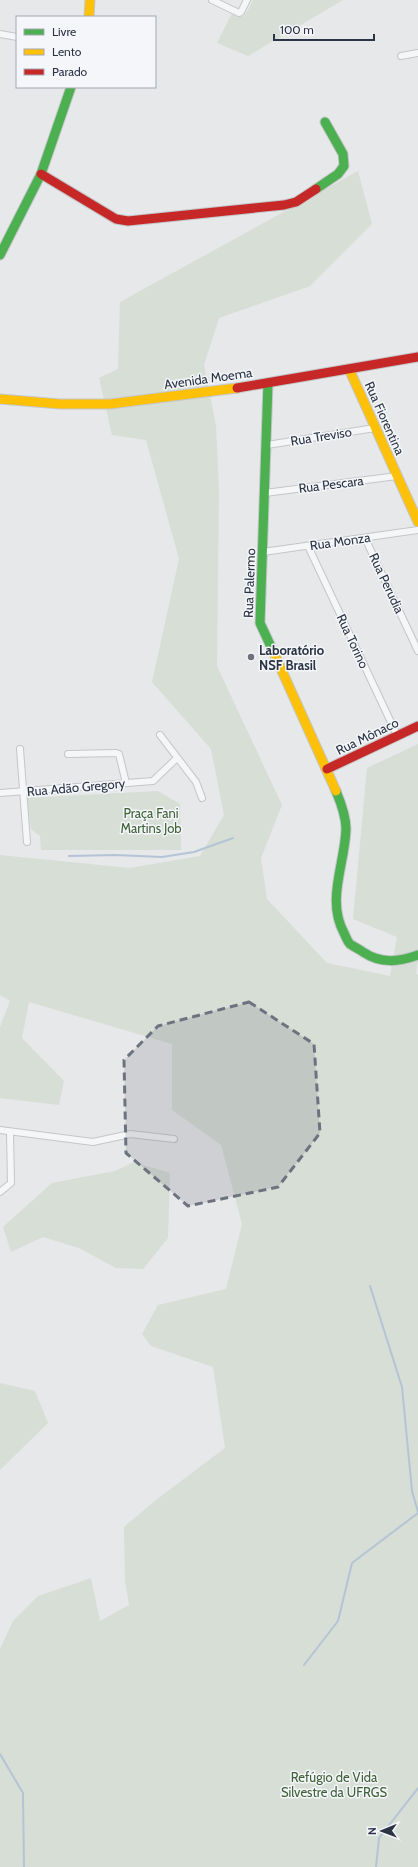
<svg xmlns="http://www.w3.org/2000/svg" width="418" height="1867" font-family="Cabin,sans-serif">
<rect width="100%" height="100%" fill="#e6e8ea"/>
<!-- green -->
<g fill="#d6ded6">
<path d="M253,0H343L248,56L217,43L232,13L243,16L247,12Z"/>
<path d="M358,171L372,224L310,286L219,318L204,365L216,426L219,489L217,666L282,805L261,858L267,899L327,963L390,976L397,937L353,919L367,768L418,744V961L416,973L418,975V1867H0V1649L13,1621L38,1596L91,1578L100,1621L129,1605L125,1581L124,1527L156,1500L225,1448L213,1367L151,1346L142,1334L158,1305L226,1289L242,1224L221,1145L172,1110V1044L29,1002L22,1038L64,1081L59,1105L0,1098V1027L10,1001L0,995V855L130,868L200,856L224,815L211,749L152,682L179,559L146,440L112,435L99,378L118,369L120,302Z"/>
<path d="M158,791L180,804L181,850H41L40,836L31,829L27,798Z"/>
<path d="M134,1162L170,1173L168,1238L143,1269L116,1268L79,1248L43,1237L11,1252L3,1227L52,1183L115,1171Z"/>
<path d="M0,1383L35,1391L48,1423L0,1470Z"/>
</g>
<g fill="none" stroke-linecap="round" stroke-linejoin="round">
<!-- stream -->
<g stroke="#b4c4d5" stroke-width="2">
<path d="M69,856L115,855L162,857L194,852L233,838"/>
<path d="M370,1286L402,1387L412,1491L418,1512"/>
<path d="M304,1665L338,1621L352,1563L418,1513"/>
<path d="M0,1754L23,1793L24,1867"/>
<path d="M376,1867L379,1838L418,1788"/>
</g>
<defs>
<g id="street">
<path d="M212,0L239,13L241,12L247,0"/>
<path d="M0,34L17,37"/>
<path d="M401,56L418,53"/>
<path d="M267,445L375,428"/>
<path d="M265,493L397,476"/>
<path d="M365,538L418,651"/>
<path d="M308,546L397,735"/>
<path d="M263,552L418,530"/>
<path d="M160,735L196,782L202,798"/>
<path d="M20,749L27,842"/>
<path d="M68,754L116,753L119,754L126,783"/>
<path d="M0,793L153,781L177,758"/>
<path d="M0,1130L93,1142L130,1134L174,1139"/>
<path d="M0,1192L11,1183L10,1133"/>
</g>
<g id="fast">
<path d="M316,189L338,174L344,166L343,154L325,122"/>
<path d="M0,255L41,174L71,87"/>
<path d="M268,383L260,623L273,651"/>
<path d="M336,791C341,803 346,816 346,829C345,864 326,900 344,933C346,937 347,941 350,944C354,947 359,949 363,952C381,964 399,962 418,955"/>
</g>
<g id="slow">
<path d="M89,17L90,0"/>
<path d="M349,369L418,522"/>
<path d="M0,399L60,404H110L237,388"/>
<path d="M273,651L336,791"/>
</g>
<g id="jam">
<path d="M41,174L116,219L128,221L284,205L296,202L316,189"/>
<path d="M237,388L418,357"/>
<path d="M327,769L418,726"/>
</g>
</defs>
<!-- street casing -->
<use href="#street" stroke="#c4c6c8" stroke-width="8"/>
<!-- fast casing -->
<use href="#fast" stroke="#c4c6c8" stroke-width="11"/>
<!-- slow casing -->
<use href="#slow" stroke="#c4c6c8" stroke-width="11"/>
<!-- jam casing -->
<use href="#jam" stroke="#c4c6c8" stroke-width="11"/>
<!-- street -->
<use href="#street" stroke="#f5f6f7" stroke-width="6"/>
<!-- fast -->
<use href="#fast" stroke="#4caf50" stroke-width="9"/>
<!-- slow -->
<use href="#slow" stroke="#ffc107" stroke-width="9"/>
<!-- jam -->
<use href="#jam" stroke="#c62828" stroke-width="9"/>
</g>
<!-- marked area -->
<path fill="#6c737f" fill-opacity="0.2" stroke="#6c737f" stroke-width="3" stroke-dasharray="8 5" stroke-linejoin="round" d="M249,1002L314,1044L320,1133L278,1187L188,1206L126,1153L124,1060L158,1026Z"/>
<!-- markers -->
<circle fill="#6c737f" stroke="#f4f6f9" stroke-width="1.5" cx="251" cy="657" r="4"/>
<g text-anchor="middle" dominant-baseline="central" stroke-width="3" stroke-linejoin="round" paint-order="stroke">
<!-- street labels -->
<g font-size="13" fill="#2b3445" stroke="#f4f6f9">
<text transform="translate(208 378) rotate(-8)">Avenida Moema</text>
<text transform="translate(385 418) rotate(66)">Rua Fiorentina</text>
<text transform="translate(321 436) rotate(-9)">Rua Treviso</text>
<text transform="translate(331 484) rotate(-7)">Rua Pescara</text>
<text transform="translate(340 541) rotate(-8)">Rua Monza</text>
<text transform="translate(249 583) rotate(-88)">Rua Palermo</text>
<text transform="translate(387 583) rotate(65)">Rua Perudia</text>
<text transform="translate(353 641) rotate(65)">Rua Torino</text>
<text transform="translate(367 736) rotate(-26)">Rua Mônaco</text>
<text transform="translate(76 787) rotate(-5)">Rua Adão Gregory</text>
</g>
<!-- poi labels -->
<g font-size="13" font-weight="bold" fill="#2b3445" stroke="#f4f6f9" text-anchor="start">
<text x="259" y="650">Laboratório<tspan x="259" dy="15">NSF Brasil</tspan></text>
</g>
<!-- park labels -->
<g font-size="13" fill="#3f6138" stroke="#f4f6f9">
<text x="151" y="813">Praça Fani<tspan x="151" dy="15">Martins Job</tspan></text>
<text x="334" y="1777">Refúgio de Vida<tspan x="334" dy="15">Silvestre da UFRGS</tspan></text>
</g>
</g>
<!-- legend -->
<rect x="16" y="16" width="140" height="72" fill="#f4f6f9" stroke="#a4a8b1"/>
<rect x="24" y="29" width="20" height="6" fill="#4caf50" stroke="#a4a8b1"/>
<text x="52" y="36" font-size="12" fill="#2b3445">Livre</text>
<rect x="24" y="49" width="20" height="6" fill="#ffc107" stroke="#a4a8b1"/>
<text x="52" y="56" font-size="12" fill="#2b3445">Lento</text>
<rect x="24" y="69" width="20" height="6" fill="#c62828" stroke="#a4a8b1"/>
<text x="52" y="76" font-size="12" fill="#2b3445">Parado</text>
<!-- north arrow -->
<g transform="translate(382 1831) rotate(269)" stroke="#f4f6f9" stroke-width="3" paint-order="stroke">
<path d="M0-3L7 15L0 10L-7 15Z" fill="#2b3445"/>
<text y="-6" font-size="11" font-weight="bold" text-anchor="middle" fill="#2b3445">N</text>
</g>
<!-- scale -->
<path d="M274 34v6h100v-6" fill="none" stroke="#2b3445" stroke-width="2"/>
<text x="280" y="34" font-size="12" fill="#2b3445" stroke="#f4f6f9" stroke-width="3" paint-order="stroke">100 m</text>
</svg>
